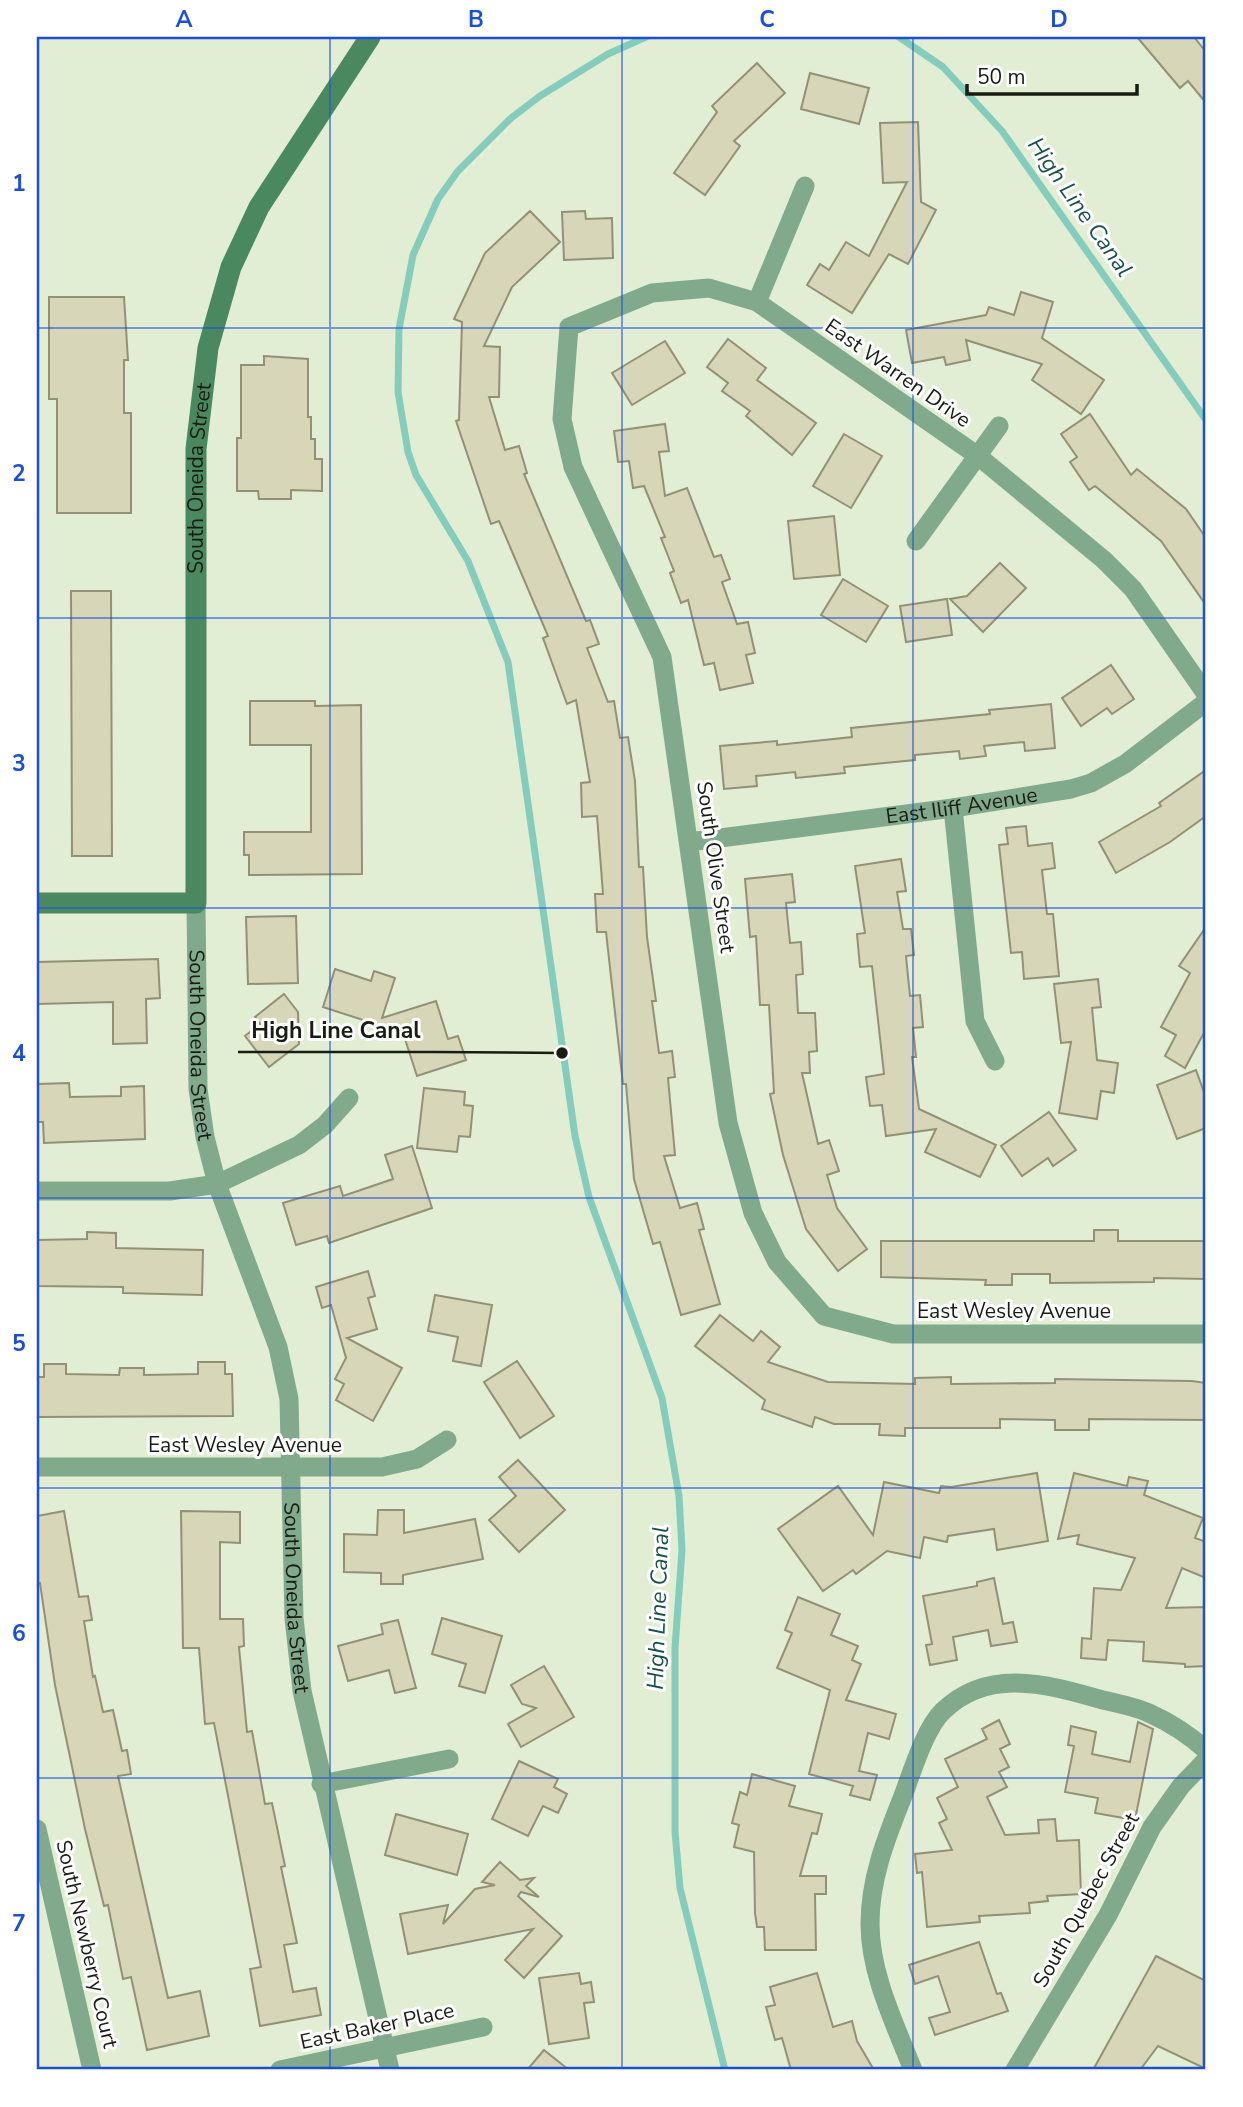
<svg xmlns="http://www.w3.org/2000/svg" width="1243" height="2107" font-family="'Nunito Sans',sans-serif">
<rect width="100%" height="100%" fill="#e1eed3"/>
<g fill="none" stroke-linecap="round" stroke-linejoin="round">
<!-- stream -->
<g stroke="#85ccbc" stroke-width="7">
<path d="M646,37L608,54L540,96L510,119L458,171L438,199L413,255L399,329L398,392L408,452L416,475L468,561L508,662L575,1136L589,1197L662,1398L679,1496L682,1550L675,1648V1832L680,1888L725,2070"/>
<path d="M899,37L943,67L1002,131L1206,420"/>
</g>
</g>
<!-- building -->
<g fill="#d8d6b9" stroke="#939175" stroke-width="2">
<path d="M1137,37H1194L1206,52V103L1188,81L1180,88Z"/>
<path d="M757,63L785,93L734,141L740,146L705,195L674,173L717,112L712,106Z"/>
<path d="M810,73L869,88L859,124L801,109Z"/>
<path d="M918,122L921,202L936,210L908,264L889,254L852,313L807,285L820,264L829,270L846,242L869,256L907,182L883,183L880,123Z"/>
<path d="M530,211L560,242L512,287L484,346L500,347L499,397H489L505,450L519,446L527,473L524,474L586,621L590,620L599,644L587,648L608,702L614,701L620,738L628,737L635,781L639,867H643L647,937L656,1001H652L659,1053L672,1051L675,1077L668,1078L675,1155L664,1156L680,1208L697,1203L704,1229L699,1230L720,1304L681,1315L660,1242L653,1244L634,1179L626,1084H623L606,932H597L595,894H603L597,816L582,817L581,783L590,782L576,700L567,704L543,638L548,636L499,521L491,524L456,421L459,420L462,322L454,319L485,253Z"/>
<path d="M585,211L586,219L612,218L613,258L564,260L562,212Z"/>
<path d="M1021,292L1053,302L1042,338L1104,380L1081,414L1032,380L1042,364L966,340L970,360L946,365L944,357L912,363L906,330L986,315L989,307L1014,315Z"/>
<path d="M49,297H124L128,360H124V413H131V513H57V399H49Z"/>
<path d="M728,339L766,368L757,380L816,423L792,455L746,416L750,411L722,391L728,383L707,367Z"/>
<path d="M665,341L685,373L632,405L612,373Z"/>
<path d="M264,356L308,359V417H311V439H315V459H322V491L291,490V499H259L258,491H237V438H241V365H264Z"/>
<path d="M1090,414L1131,475L1137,469L1186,509L1206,538V605L1161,541L1095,486L1089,490L1070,462L1077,457L1061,434Z"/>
<path d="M665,424L669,451L659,452L665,496L687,488L714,557L721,555L730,579L722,582L737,624L748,622L755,653L746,655L753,683L720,690L714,663L704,665L688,600L681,603L670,573L674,571L661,538L665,537L644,486L633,488L629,461L618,462L614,431Z"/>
<path d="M844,434L882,456L851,508L813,486Z"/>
<path d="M834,516L840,575L794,579L788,521Z"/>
<path d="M1000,563L1026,588L983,632L950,599L967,596Z"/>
<path d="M843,579L888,606L866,642L821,615Z"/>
<path d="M71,591H111L112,856H72Z"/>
<path d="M947,599L952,635L906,642L900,606Z"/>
<path d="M1111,665L1134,699L1112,714L1107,708L1081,726L1062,698Z"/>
<path d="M250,701H315V706L361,705L362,874L249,875V855H244V832H311V745H250Z"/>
<path d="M1051,704L1055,748L1025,751L1024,742L984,746L986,756L960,759L959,751L915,755V760L844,767L845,773L796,778L795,772L756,776L757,786L724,789L720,746L777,741V745L852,737L851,728L990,714L989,710Z"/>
<path d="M1206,770V816L1170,842L1116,873L1099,842L1161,806L1159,803Z"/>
<path d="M1026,826L1028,846L1052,843L1055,868L1042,870L1047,914H1053L1059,976L1024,979L1022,952L1011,953L999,845L1008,844L1006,828Z"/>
<path d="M901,859L906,891L897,892L903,929H911L914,955L906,956L910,996L920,995L923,1027L913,1028L916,1057H912L919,1109L996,1145L980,1177L925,1152L936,1129L886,1136L882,1105L870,1106L866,1077L884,1074L872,966L860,967L857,934L865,933L855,866Z"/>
<path d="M792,874L795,902L786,903L790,943L801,942L803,974L796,975L798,1013H815L817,1051L809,1052L810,1073H802L818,1144L829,1140L839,1171L827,1175L837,1208L867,1249L838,1271L806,1229L783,1155L770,1094L774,1093L769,1005H760L756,936L750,937L745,879Z"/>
<path d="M296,916L298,983L248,984L246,917Z"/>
<path d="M1206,927V1029L1185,1068L1165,1056L1176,1035L1161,1027L1190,973L1179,966Z"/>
<path d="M158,959L160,998L146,999L147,1043L113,1044V1002L37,1004V962Z"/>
<path d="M335,969L371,981L374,971L395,978L382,1018L436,1001L448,1039L458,1036L466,1060L417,1076L403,1033L323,1007Z"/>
<path d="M1098,979L1101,1007L1092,1008L1097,1060L1118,1063L1114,1093L1101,1091L1097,1119L1059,1113L1071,1042L1061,1043L1054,984Z"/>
<path d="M284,994L298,1012L299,1044L269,1067L245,1036L260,1024L255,1017Z"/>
<path d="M1196,1070L1206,1098V1128L1177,1139L1157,1085Z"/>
<path d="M69,1083L70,1097L121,1096V1087L144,1086L145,1139L44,1143L43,1122H37V1084Z"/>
<path d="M424,1088L465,1092L464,1105L473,1106L470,1137L459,1136L457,1152L417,1148Z"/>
<path d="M1049,1112L1076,1150L1053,1166L1048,1158L1022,1176L1001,1146Z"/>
<path d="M412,1146L432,1208L329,1243L327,1236L296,1245L283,1203L340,1186L343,1196L393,1179L385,1155Z"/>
<path d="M1094,1230H1118V1241H1206V1279L1154,1278V1282L1050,1283V1274H1012V1285H985L986,1280L881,1277V1241H1094Z"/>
<path d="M87,1232L116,1233V1248L203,1250L202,1295L123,1293V1287L37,1286V1240L87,1239Z"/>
<path d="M368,1271L375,1296L368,1298L377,1329L347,1338L402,1368L373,1421L336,1400L344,1384L335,1379L346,1358L331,1305L322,1308L316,1287Z"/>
<path d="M435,1295L492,1305L481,1366L453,1361L458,1337L428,1331Z"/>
<path d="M720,1315L753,1341L761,1331L780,1347L768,1362L828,1382L915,1384V1378L951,1377V1384L1055,1383V1379L1192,1381L1206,1383V1420L1089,1419V1430H1055V1420L1000,1419V1428H905V1436L879,1435L880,1424H834L815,1417L812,1427L762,1409L765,1400L695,1346Z"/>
<path d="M517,1361L554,1416L520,1438L484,1382Z"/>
<path d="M198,1362H225V1374H232L233,1416L37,1417V1377H44V1364H66V1374L119,1375L120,1368H144V1375L198,1374Z"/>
<path d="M518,1460L565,1510L519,1552L489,1520L516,1496L499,1477Z"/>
<path d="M1037,1473L1048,1541L997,1550L994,1529L948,1536L947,1542L924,1537L920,1558L887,1551L856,1574L853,1570L823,1591L778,1529L838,1486L873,1535L884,1482L939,1493L941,1486L951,1487Z"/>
<path d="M1074,1473L1127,1486L1129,1477L1148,1481L1144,1495L1203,1518L1195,1538L1206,1542V1578L1182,1568L1166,1608L1206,1607V1666L1185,1667V1664L1143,1661L1144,1642L1108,1640L1106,1660L1081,1658L1082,1638L1091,1639L1094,1588L1121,1590L1135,1558L1077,1544L1079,1535L1058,1539Z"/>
<path d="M378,1510H404V1533L475,1519L483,1559L403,1575V1584H381V1573L344,1572V1534L377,1535Z"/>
<path d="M64,1511L79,1597L88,1596L92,1620L84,1621L93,1677L95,1676L103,1712L113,1710L122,1751L127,1750L131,1774L118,1776L168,1998L200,1991L209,2036L147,2050L131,1977L123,1979L108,1905L104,1906L85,1829L55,1685L40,1583L37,1584V1516Z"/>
<path d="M181,1511L240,1512V1543L220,1542V1619H243L244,1646L239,1647L247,1732L252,1731L265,1804L272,1803L285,1866L281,1867L297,1943L284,1945L293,1992L316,1988L321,2015L260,2026L250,1969L261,1967L214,1723L205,1724L199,1648H183Z"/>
<path d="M994,1578L1003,1624L1013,1622L1017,1642L991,1646L988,1630L953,1637L957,1660L930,1665L926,1645L932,1644L923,1596L977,1586V1582Z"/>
<path d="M798,1597L840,1614L831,1635L858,1646L852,1660L861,1664L846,1700L896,1714L889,1739L868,1733L859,1771L877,1775L870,1800L850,1795L853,1786L809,1774L830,1690L777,1668L792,1633L785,1630Z"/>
<path d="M442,1618L502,1636L485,1693L459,1686L466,1664L432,1654Z"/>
<path d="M398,1620L416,1688L395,1693L389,1670L348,1681L338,1646L383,1634L381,1624Z"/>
<path d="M544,1666L574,1717L521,1747L508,1724L536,1708L522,1704L511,1685Z"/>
<path d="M999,1720L1010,1744L1000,1749L1009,1767L999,1772L1007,1787L987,1797L1005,1835L1039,1833L1038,1820L1055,1819L1057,1841L1079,1840L1081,1894L1047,1896L1048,1901L1029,1903L1030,1913L979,1916L980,1922L927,1927L922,1872L917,1873L915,1854L952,1850L939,1823L947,1819L937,1798L958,1787L945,1759L987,1739L982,1729Z"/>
<path d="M1138,1722L1153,1729L1135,1820L1095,1813L1098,1798L1065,1792L1074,1746L1068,1745L1071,1726L1096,1732L1092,1754L1130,1762Z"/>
<path d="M519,1761L558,1779L554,1787L567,1794L558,1813L543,1806L528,1836L492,1819Z"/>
<path d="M752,1774L795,1786L789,1806L822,1814L817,1834L812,1833L800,1876H826V1894H815L816,1950H765L764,1927H757L755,1913L754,1852L734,1847L739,1825L732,1823L740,1792L747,1795Z"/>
<path d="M396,1814L468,1834L457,1875L385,1855Z"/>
<path d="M500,1862L520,1880L534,1878L526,1886L539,1897L521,1892L518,1896L562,1936L524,1978L505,1960L533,1929L408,1954L400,1914L448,1905L443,1924L475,1889L495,1885L482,1882Z"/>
<path d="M979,1942L997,1994L1001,1993L1008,2011L935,2035L929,2018L950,2012L938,1976L915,1984L909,1965Z"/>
<path d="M1156,1956L1206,1981V2069L1158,2046L1140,2070H1093Z"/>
<path d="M579,1973L581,1984L591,1982L594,2002L584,2003L589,2038L549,2044L539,1978Z"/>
<path d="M817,1973L833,2027L852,2021L857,2041L874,2070H791L782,2038L775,2040L766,2007L775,2005L770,1987Z"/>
<path d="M544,2050L569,2070H527Z"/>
</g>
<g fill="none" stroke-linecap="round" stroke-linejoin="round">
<!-- street -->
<g stroke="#81a98c" stroke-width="19">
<path d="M757,302L805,186"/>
<path d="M916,541L999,426"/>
<path d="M1206,694L1133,589L1104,560L978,456L757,302L709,288L652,293L569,327L562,419L573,467L662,657L728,1123L753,1213L777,1262L824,1316L893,1334H1206"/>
<path d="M953,808L975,1021L995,1061"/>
<path id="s1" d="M689,842L953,808L1071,789L1091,783L1125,764L1206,702"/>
<path id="s2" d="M196,903L198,1089L205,1137L217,1184L278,1347L289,1399L294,1618L302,1691L390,2070"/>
<path d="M37,1191H170L217,1184L299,1145L325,1125L349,1098"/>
<path d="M37,1467H382L417,1459L447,1440"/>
<path d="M321,1784L449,1759"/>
<path d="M37,1829L92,2070"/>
<path d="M280,2070L483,2027"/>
<path d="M913,2070C895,2024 870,1974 870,1924C870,1880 885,1841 901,1801C911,1776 924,1729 943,1711C989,1666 1049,1685 1103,1700C1119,1704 1138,1707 1153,1715C1173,1724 1190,1736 1206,1750"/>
<path d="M1015,2070L1108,1915L1152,1827L1181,1786L1206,1760"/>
</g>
<!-- secondary -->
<path stroke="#4a895f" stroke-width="21" id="s3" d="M37,903H196V449L208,348L231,267L259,207L370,37"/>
</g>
<!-- grid -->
<path fill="none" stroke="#1d4ed8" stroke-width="2" stroke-opacity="0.55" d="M330,37V2070M622,37V2070M913,37V2070M37,328H1206M37,618H1206M37,908H1206M37,1198H1206M37,1488H1206M37,1778H1206"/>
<g text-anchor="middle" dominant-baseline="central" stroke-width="6" stroke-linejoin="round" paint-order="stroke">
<!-- street labels -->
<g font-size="21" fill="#181d13" stroke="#fff">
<text transform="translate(898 373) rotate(35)">East Warren Drive</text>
<text stroke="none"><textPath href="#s3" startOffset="584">South Oneida Street</textPath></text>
<text stroke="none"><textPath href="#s1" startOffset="275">East Iliff Avenue</textPath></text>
<text transform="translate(716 867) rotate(82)">South Olive Street</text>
<text stroke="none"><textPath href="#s2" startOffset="142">South Oneida Street</textPath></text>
<text x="1014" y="1311">East Wesley Avenue</text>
<text x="245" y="1445">East Wesley Avenue</text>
<text stroke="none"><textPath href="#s2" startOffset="709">South Oneida Street</textPath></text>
<text transform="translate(1086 1900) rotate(-61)">South Quebec Street</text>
<text transform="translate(87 1944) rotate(77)">South Newberry Court</text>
<text transform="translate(377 2026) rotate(-12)">East Baker Place</text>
</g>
<!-- water labels -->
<g font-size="23" font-style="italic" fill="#175348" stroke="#fff">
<text transform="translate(1080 207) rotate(55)">High Line Canal</text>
<text transform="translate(658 1608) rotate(-88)">High Line Canal</text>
</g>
</g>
<!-- callouts -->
<path fill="none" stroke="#181d13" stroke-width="2.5" d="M562 1053L435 1052H238"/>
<circle fill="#181d13" stroke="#fff" stroke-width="2.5" cx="562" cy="1053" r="7"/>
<g font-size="23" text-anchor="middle" font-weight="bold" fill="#181d13" stroke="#fff" stroke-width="6" stroke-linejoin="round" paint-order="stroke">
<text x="336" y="1038">High Line Canal</text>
</g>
<!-- border -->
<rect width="1243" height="2107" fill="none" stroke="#ffffff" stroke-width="77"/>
<!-- scale -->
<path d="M967 84v10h170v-10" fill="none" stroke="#181d13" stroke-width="3.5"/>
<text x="977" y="84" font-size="21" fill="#181d13" stroke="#ffffff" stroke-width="5" paint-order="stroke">50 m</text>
<rect x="38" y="38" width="1166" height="2030" fill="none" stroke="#1d4ed8" stroke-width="2.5"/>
<g font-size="23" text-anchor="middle" font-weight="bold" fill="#1d4ed8">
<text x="184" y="27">A</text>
<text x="476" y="27">B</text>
<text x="767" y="27">C</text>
<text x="1059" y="27">D</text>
<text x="19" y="191">1</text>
<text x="19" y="481">2</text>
<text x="19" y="771">3</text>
<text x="19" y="1061">4</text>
<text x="19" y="1351">5</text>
<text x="19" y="1641">6</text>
<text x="19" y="1931">7</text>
</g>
</svg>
